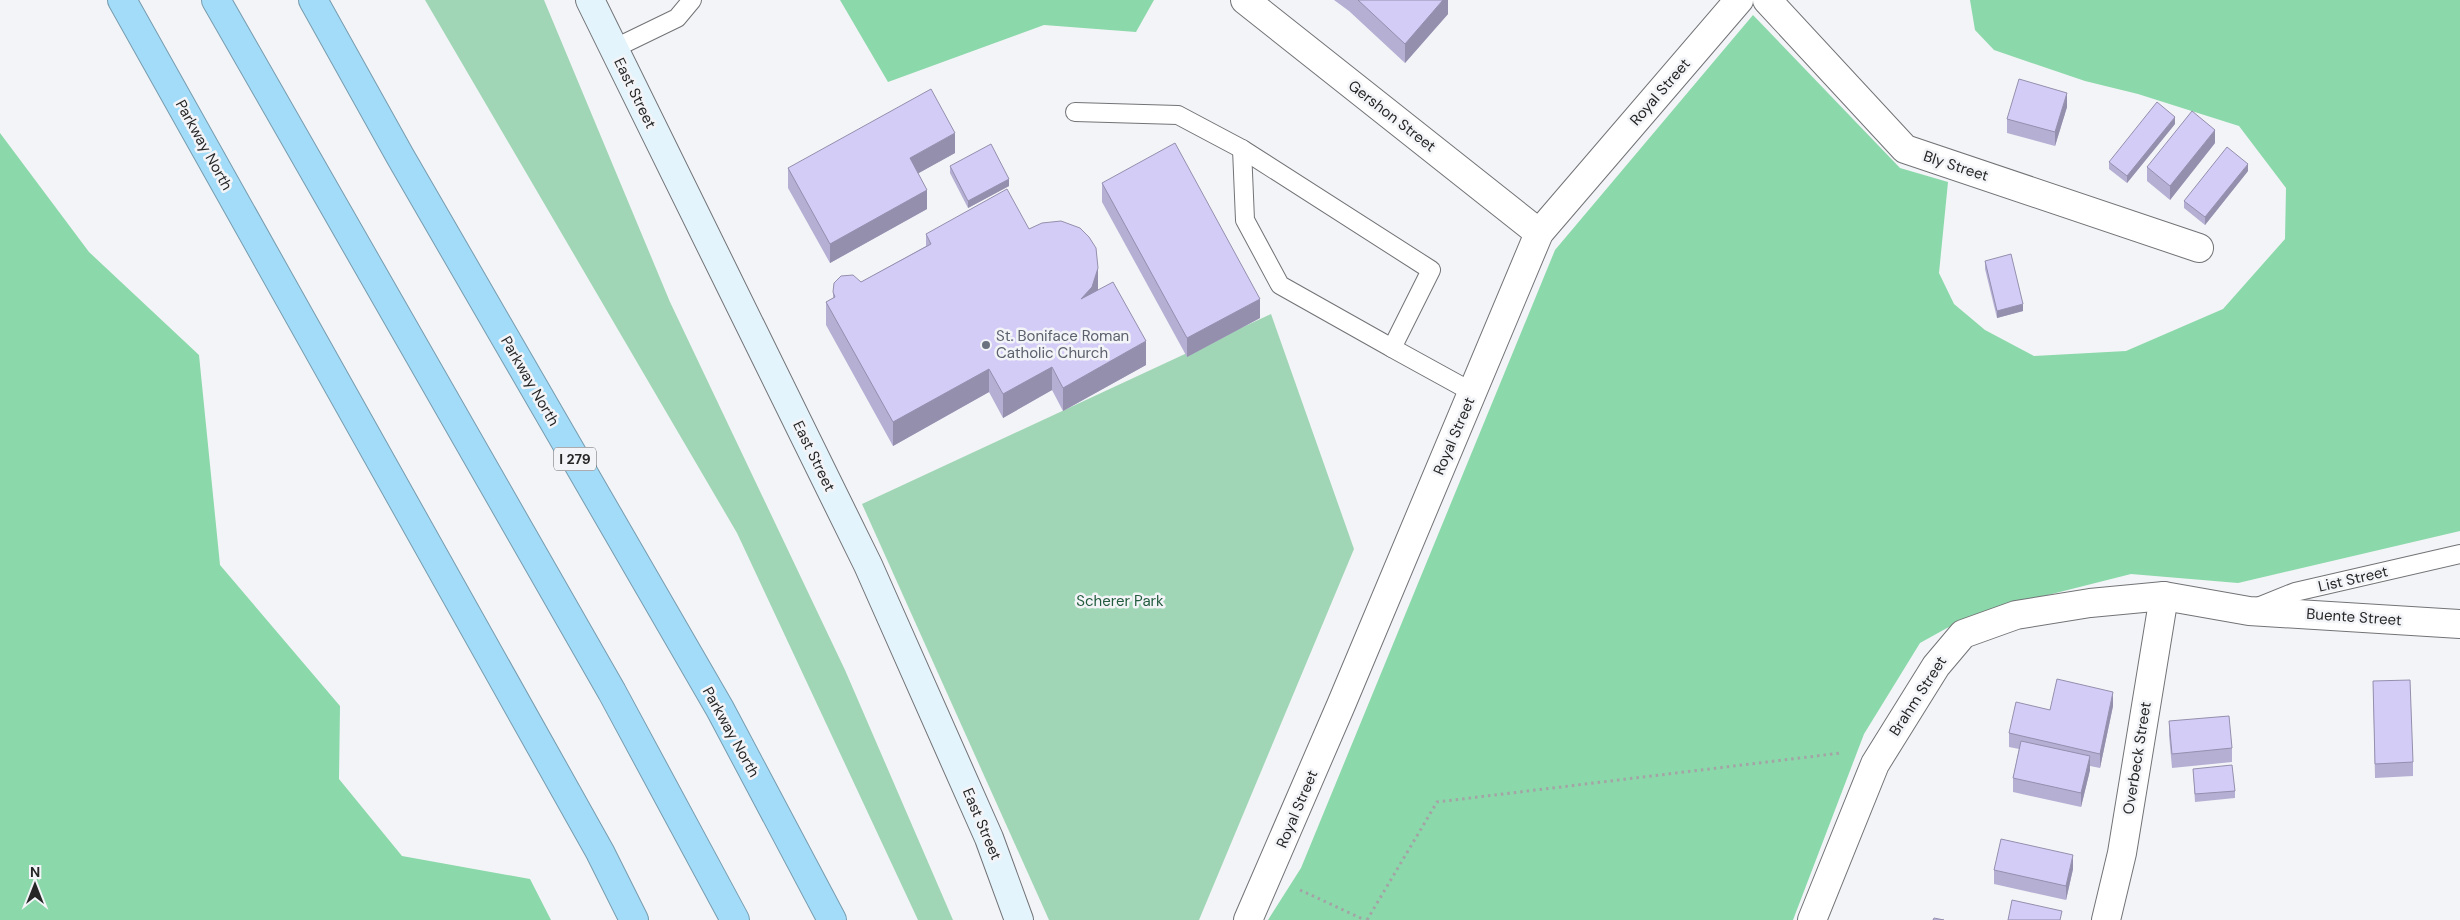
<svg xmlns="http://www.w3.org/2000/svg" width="2460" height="920" font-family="'DM Sans',sans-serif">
<rect width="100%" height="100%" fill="#f3f4f7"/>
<!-- green -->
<g fill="#a0d6b5">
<path d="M425,0H544L670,302L845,670L953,920H918L737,533Z"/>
<path d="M1271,314L1354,549L1199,920H1049L862,504Z"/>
</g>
<!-- forest -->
<g fill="#8bd8aa">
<path d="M840,0H1154L1136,32L1044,25L888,82Z"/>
<path d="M1970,0H2460V531L2238,583L2131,574L1985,611L1947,628L1920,643L1864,734L1793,920H1268L1301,868L1555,250L1753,15L1900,168L1948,182L1939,273L1954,304L1985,330L2034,356L2126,351L2223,309L2285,239L2286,188L2239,126L2138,94L2085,81L1994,50L1975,30Z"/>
<path d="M0,133L89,252L199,355L220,565L340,706L339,779L402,856L530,879L551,920H0Z"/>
</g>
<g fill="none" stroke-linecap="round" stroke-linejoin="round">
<defs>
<g id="lane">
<path d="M613,49L677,18L692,0"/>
<path d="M1075,112L1178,115L1242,149L1431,270L1392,348L1472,392"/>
<path d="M1242,149L1245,220L1280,285L1392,348"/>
<path d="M2255,608L2295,592L2460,554"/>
</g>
<g id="street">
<path d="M1245,0L1539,233"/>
<path d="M1767,0L1905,149L2199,248"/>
<path d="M1248,920L1341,705L1539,233L1739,0"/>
<path d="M1812,920L1875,764L1936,666L1963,634L2016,615L2090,603L2164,596L2249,611L2460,624"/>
<path d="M2106,920L2122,853L2164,596"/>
</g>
<path id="secondary" d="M590,0L868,565L989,838L1019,920"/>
<g id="highway">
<path d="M122,0L600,852L634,920"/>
<path d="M216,0L612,692L735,920"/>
<path d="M313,0L400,156L720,709L832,920"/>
</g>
</defs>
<!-- lane casing -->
<use href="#lane" stroke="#727376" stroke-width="20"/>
<!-- street casing -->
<use href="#street" stroke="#727376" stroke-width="30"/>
<!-- secondary casing -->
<use href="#secondary" stroke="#727376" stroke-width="30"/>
<!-- highway casing -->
<use href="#highway" stroke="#779caf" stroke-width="30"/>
<!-- path -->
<g stroke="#a4a4a6" stroke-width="3" stroke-dasharray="2.5 4" stroke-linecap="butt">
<path d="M1300,890L1365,920"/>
<path d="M1367,920L1437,802L1841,753"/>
</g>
<!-- lane -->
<use href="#lane" stroke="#fff" stroke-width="18"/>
<!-- street -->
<use href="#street" stroke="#fff" stroke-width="28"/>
<!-- secondary -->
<use href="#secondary" stroke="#e3f4fd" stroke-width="28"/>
<!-- highway -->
<use href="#highway" stroke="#a2dcf8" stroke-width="28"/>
</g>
<!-- wall -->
<g fill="#b5afd4">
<path d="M1334,0H1448V14L1405,63L1349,11Z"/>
<path d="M2067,107L2055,146L2007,133V119Z"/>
<path d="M2175,124L2127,183L2109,169V162Z"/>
<path d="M2215,143L2170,200L2147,181V167Z"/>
<path d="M955,153L918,173L927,209L830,263L788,188V168Z"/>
<path d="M950,166L1009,186L968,208L950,173Z"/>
<path d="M2248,171L2205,225L2184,208V201Z"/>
<path d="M1102,183L1260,318L1187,357L1102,202Z"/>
<path d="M1029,229L1098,290L1146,365L1063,411L1052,390L1003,418L989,392L893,446L826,325V302L833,298V292L861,282L926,246V234Z"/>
<path d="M1985,261L2023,311L1997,318L1985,269Z"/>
<path d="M2373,681L2413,762V776L2375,778Z"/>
<path d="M2113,706L2100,768L2090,766V770L2081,807L2013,792V778L2019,749L2009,747V733L2050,710Z"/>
<path d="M2169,721L2232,748V762L2172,768L2169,735Z"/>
<path d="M2193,769L2235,791V798L2195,802Z"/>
<path d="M2073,869L2066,900L1994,884V870Z"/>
</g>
<!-- shaded-wall -->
<g fill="#948fad">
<path d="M1443,0H1448V14L1405,63V44Z"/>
<path d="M2067,93V107L2055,146V132Z"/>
<path d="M2175,117V124L2127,183V176Z"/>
<path d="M2215,130V143L2170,200V186Z"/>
<path d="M955,133V153L910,178V158Z"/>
<path d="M2248,164V171L2205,225V217Z"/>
<path d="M1009,179V186L968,208V201Z"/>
<path d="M927,190V209L830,263V244Z"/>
<path d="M1098,268V292L1081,299Z"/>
<path d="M1260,299V318L1187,357V338Z"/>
<path d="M2023,304V311L1997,318V311Z"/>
<path d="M1146,341V365L1063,411V388Z"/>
<path d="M1052,367V390L1003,418V394Z"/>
<path d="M989,369V392L893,446V422Z"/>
<path d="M2113,692V706L2100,768V754Z"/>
<path d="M2090,756V770L2081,807V793Z"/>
<path d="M2073,855V869L2066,900V886Z"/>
</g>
<!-- building -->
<g fill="#d3ccf7" stroke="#948fad">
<path d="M1358,0H1443L1405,44Z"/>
<path d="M2019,79L2067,93L2055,132L2007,119Z"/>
<path d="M931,89L955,133L910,158L927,190L830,244L788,168Z"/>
<path d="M2157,102L2175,117L2127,176L2109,162Z"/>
<path d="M2192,111L2215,130L2170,186L2147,167Z"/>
<path d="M1175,143L1260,299L1187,338L1102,183Z"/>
<path d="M991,144L1009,179L968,201L950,166Z"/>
<path d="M2227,147L2248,164L2205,217L2184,201Z"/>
<path d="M1007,189L1029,229L1042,223L1061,221L1080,228L1089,237L1096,248L1098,268L1092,287L1081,299L1113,282L1146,341L1063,388L1052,367L1003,394L989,369L893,422L826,302L835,297L833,292L834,283L841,276L853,275L861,282L931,244L926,234Z"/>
<path d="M2011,254L2023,304L1997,311L1985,261Z"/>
<path d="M2057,679L2113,692L2100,754L2009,733L2016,702L2050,710Z"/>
<path d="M2410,680L2413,762L2375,764L2373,681Z"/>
<path d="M2229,716L2232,748L2172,754L2169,721Z"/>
<path d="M2021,741L2090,756L2081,793L2013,778Z"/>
<path d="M2232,765L2235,791L2195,794L2193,769Z"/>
<path d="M2001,839L2073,855L2066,886L1994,870Z"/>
<path d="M2012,900L2062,911L2060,920H2008Z"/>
<path d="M1934,918L1944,920H1933Z"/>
</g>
<!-- markers -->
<circle fill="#6b7280" stroke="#f3f4f7" stroke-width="2" cx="986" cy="345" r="5"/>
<g text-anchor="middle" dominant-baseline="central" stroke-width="5" stroke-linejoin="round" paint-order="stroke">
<!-- shield labels -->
<rect fill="#f3f4f7" stroke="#646465" stroke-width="1" x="554" y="447.5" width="42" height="23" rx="4"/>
<g font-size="14" font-weight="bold" fill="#262627">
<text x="575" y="459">I 279</text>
</g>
<!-- street labels -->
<g font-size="15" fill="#262627" stroke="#f3f4f7">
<text transform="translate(1660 92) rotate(-49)">Royal Street</text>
<text transform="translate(635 93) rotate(64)">East Street</text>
<text transform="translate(1392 116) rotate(38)">Gershon Street</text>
<text transform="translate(204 145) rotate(61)">Parkway North</text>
<text transform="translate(1956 166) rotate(18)">Bly Street</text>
<text transform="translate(530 381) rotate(60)">Parkway North</text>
<text transform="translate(1454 436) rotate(-67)">Royal Street</text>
<text transform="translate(814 456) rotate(64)">East Street</text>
<text transform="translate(2353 579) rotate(-13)">List Street</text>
<text transform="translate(2354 617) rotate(4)">Buente Street</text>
<text transform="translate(1918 696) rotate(-57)">Brahm Street</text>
<text transform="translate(731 732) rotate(61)">Parkway North</text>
<text transform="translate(2137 758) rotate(-81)">Overbeck Street</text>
<text transform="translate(1297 809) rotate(-67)">Royal Street</text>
<text transform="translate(982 824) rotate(67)">East Street</text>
</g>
<!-- worship labels -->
<g font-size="15" fill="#5b616d" stroke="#f3f4f7" text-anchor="start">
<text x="996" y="336">St. Boniface Roman<tspan x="996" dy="17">Catholic Church</tspan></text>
</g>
<!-- park labels -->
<g font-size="15" fill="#225b3d" stroke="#f3f4f7">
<text x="1120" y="601">Scherer Park</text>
</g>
</g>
<!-- north arrow -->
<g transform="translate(35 885)" stroke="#f3f4f7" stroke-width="4" paint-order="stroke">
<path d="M0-4L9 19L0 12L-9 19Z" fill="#262627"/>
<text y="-8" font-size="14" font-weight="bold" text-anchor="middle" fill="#262627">N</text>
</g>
</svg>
